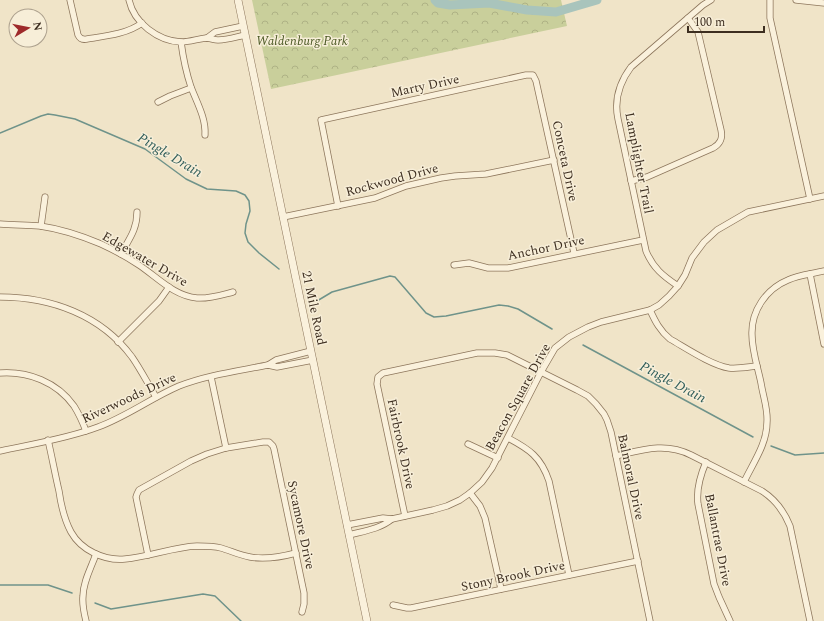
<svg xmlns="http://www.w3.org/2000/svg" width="824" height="621" font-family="Spectral,serif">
<defs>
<pattern id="forest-crowns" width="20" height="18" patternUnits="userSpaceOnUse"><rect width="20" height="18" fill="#c9cf9b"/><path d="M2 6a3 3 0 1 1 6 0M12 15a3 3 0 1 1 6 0" fill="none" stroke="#aeb285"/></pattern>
</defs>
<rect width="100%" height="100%" fill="#f0e4c8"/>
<!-- forest -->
<path fill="url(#forest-crowns)" d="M252,0H561L567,26L271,89Z"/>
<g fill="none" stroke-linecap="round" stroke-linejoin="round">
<!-- stream -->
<g stroke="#6f938a" stroke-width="1.5">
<path d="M0,133L41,116L48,114L55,115L75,119L145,149L186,179L207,189L236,191L245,195L249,201L250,211L246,224L245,233L248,242L259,253L279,269"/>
<path d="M317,301L332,292L390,276L395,277L426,313L434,317L446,316L499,305L508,306L518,309L552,329"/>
<path d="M583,345L753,437"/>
<path d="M771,446L795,455L824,453"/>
<path d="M0,585H48L72,593"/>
<path d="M95,603L111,609L203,594L215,596L241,621"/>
</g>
<!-- river -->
<path stroke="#a9c4bc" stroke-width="9" d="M435,0L438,3L450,5L489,3L527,10L556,12L597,0"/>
<defs>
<g id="minor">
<path d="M70,0L78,35C80,39 83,40 87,39C106,36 127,34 142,23"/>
<path d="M129,0C134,23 158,41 181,42C190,42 197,39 206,38C210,38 214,40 218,40C227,40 236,37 245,35"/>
<path d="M770,0V18L810,199"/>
<path d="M796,0L824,3"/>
<path d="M207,38L215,32L243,26"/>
<path d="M181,42C183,57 186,72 191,87C197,103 206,118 205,135"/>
<path d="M158,102L170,96L191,88"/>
<path d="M631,181L647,177L713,148C720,144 723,139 721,130L698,32L688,18"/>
<path d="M338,206L321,120L526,75H533L536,81L574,253"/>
<path d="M283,217L375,198L406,186L441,178L455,176L486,174L554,160"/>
<path d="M0,224C13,225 27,225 40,226C61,229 82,236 101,244C114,250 127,257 139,265C157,277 174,296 197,298C209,299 221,295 233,292"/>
<path d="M41,226L45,197"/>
<path d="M121,254C129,239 137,230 137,212"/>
<path d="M454,265L469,263L488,268H508L643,240"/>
<path d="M810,274L824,344"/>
<path d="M678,286C663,276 653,268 646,251L618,119C614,100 619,83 631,67L703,5L711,0"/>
<path d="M0,297C51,297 101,315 132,357C141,370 148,384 156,397"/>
<path d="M650,310C655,321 660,331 670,339C686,348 711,365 729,368C738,369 748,367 757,366"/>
<path d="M118,342L159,301L169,287"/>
<path d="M268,365L276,360L311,351"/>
<path d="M0,373C28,371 57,382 74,406C79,414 83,423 86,431"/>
<path d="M211,377L226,448"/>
<path d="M508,438C529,449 541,457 549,481L569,575"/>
<path d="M48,440C52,457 55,474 59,491C61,505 64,519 71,532C81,550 104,561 125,559C149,557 173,547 197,546C205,546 214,546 221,548C231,551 240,555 250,557C266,560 281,557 296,553"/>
<path d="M468,444L498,458"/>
<path d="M0,451C32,444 66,439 98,427C126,417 151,398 179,386C207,375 238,371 268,365L277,367L313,360"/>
<path d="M616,456C642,450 665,442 691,455L762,491C776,500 784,511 790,526L810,621"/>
<path d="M706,462C700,476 696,489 698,504L714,584L719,597L730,621"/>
<path d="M744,482C753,463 767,444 767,422C768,409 763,396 761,383C758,368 752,351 752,335C751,311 766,289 788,280C799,275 812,274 824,271"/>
<path d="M470,493L480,506L485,518L501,589"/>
<path d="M405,516L377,384L378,377L383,373L477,353H495L507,355L577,390L588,396L596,404L604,414L607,420L611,432L650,621"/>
<path d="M347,525L383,518L392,519L433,510L447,506L460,500L470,493L482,482L492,468L541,372L555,348L569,337L588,327L601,322L650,310L659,305L669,296L678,286L685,275L692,258L704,242L717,230L748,212L824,196"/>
<path d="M349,535C364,531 380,529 392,519"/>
<path d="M148,555L136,497L137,494L139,490L191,461L207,454L226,448L263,442H269L273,446L274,449L304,593V604L302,612"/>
<path d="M393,605L407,608H411L638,561"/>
<path d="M86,621C84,613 82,605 83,596C83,582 91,568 96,554"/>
</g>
<path id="tertiary" d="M238,0L367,621"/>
</defs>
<!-- minor casing -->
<use href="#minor" stroke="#8d765c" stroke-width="7"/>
<!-- tertiary casing -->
<use href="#tertiary" stroke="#8d765c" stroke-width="8"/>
<!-- minor -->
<use href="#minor" stroke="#faf1dc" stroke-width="5.5"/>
<!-- tertiary -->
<use href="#tertiary" stroke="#faf1dc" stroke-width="7"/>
</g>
<g text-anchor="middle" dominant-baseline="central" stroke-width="3" stroke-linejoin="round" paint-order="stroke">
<!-- park labels -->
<g font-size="13" font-style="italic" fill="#4d5a26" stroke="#f7eed8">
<text x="302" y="41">Waldenburg Park</text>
</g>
<!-- street labels -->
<g font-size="13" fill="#3d2e20" stroke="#f7eed8">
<text transform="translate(425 86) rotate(-12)">Marty Drive</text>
<text transform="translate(565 161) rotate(78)">Conceta Drive</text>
<text transform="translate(639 163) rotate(79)">Lamplighter Trail</text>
<text transform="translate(392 180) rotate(-15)">Rockwood Drive</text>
<text transform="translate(546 248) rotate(-12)">Anchor Drive</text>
<text transform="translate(145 259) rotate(30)">Edgewater Drive</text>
<text transform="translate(314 308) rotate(78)">21 Mile Road</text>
<text transform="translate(518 397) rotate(-61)">Beacon Square Drive</text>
<text transform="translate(129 398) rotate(-25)">Riverwoods Drive</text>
<text transform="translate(401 444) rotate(78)">Fairbrook Drive</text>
<text transform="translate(631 477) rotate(78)">Balmoral Drive</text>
<text transform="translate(301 525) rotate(78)">Sycamore Drive</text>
<text transform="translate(718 540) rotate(79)">Ballantrae Drive</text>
<text transform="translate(513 576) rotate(-12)">Stony Brook Drive</text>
</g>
<!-- water labels -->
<g font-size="14" font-style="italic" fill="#2f5d5a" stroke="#f7eed8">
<text transform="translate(170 155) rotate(31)">Pingle Drain</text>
<text transform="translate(673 382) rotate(28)">Pingle Drain</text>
</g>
</g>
<!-- north arrow -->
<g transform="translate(28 28) rotate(80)"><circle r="19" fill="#f7eed8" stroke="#ada18e"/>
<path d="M0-3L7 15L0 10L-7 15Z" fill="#9e2a2b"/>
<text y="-6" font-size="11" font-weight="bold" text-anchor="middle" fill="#3d2e20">N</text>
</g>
<!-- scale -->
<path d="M688 26v6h76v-6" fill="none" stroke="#3d2e20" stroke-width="2"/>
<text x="694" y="26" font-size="12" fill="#3d2e20" stroke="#f7eed8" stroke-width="3" paint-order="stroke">100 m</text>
</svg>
